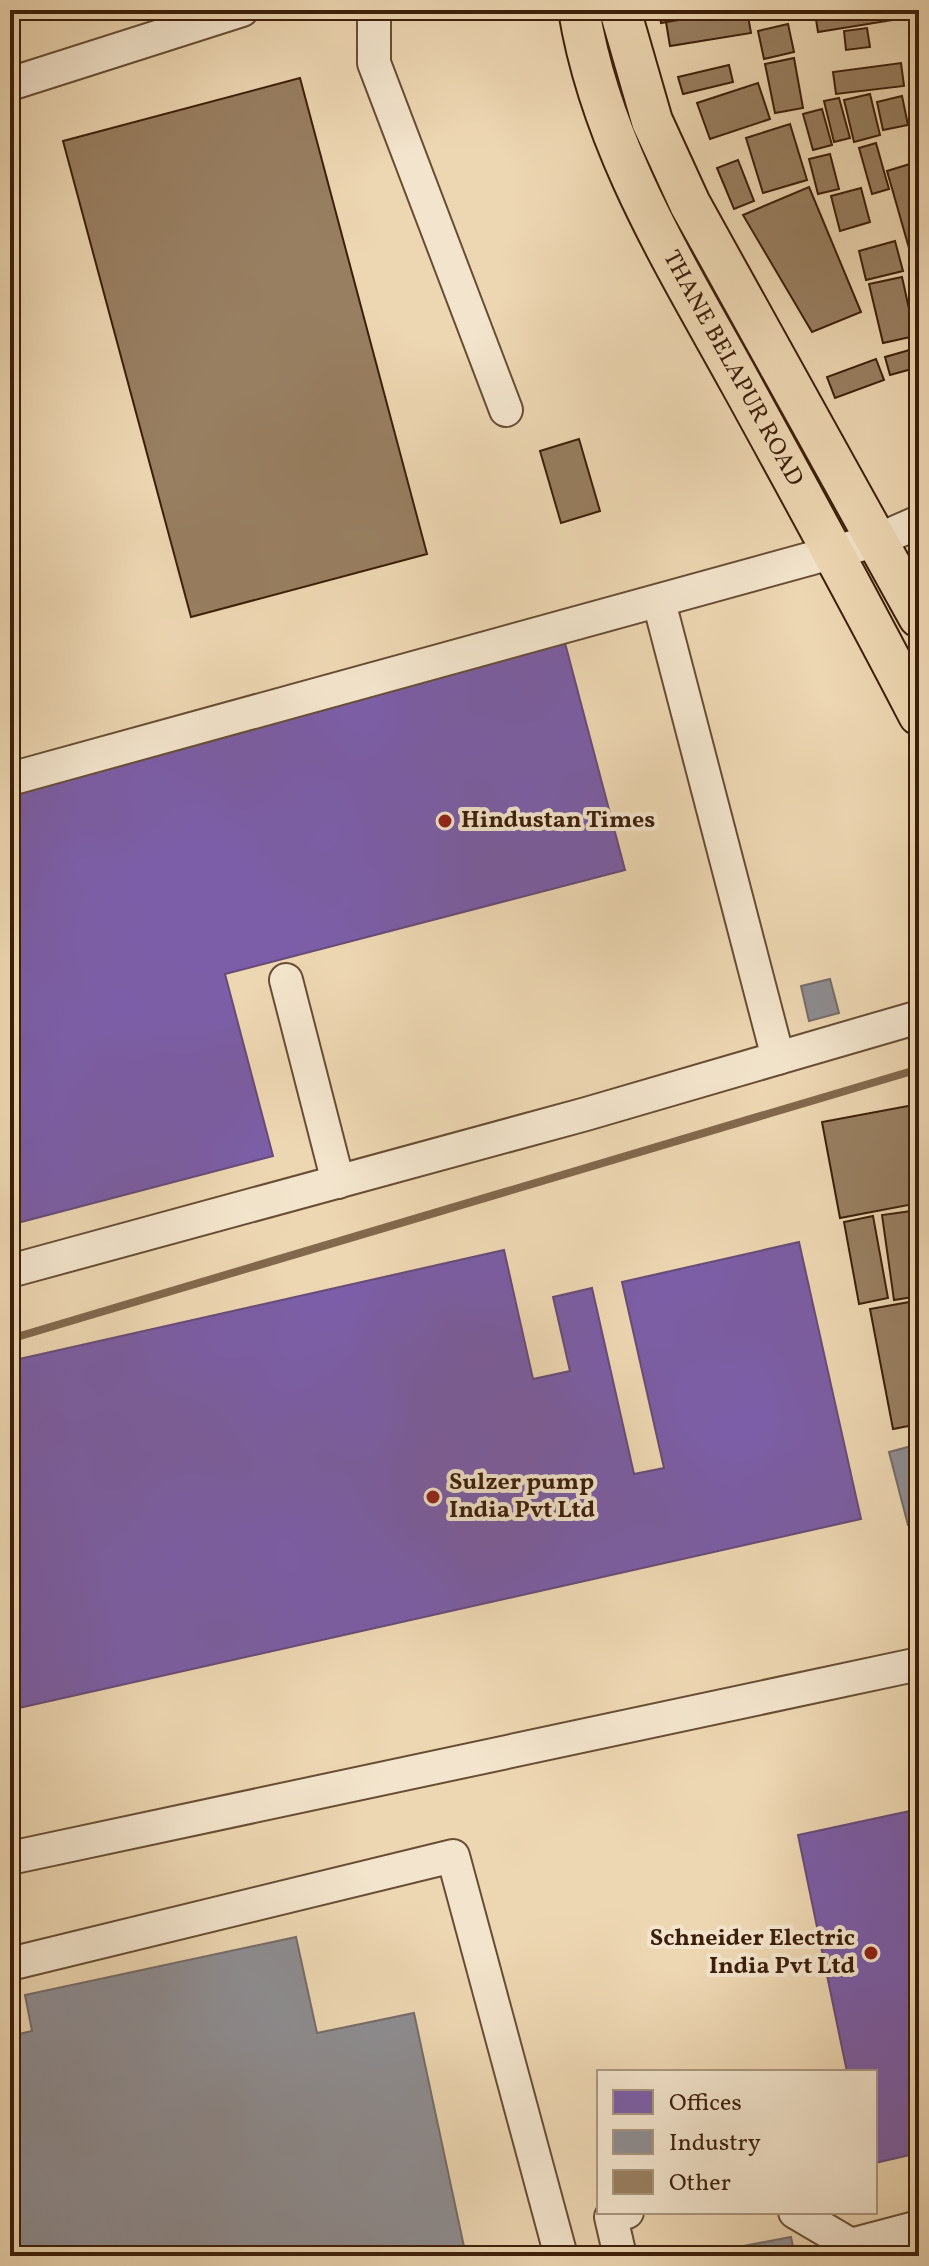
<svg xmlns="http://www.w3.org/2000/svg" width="929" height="2266" font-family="Vollkorn,serif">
<rect width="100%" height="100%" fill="#edd7b2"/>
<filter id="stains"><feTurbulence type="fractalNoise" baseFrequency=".0025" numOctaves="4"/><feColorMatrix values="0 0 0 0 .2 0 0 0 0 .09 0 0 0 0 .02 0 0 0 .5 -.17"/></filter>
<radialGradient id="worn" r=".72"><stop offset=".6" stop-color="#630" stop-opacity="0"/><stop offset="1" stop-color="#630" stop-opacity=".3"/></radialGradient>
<!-- offices -->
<g fill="#7b5ea7" stroke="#684b78" stroke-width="2">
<path d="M565,643L625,870L225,974L273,1156L10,1225V787Z"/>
<path d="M799,1242L861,1519L10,1710V1361L504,1250L533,1379L570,1371L553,1297L592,1288L634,1474L664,1468L622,1282Z"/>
<path d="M919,1809V2153L875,2163V2072H847L798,1835Z"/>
</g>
<!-- industry -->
<g fill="#8d8d92" stroke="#756c69" stroke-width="2">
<path d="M830,979L839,1013L809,1021L801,986Z"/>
<path d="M919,1444V1522L908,1525L889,1452Z"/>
<path d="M296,1937L317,2033L414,2013L466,2256H10V2036L32,2031L25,1995Z"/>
<path d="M791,2237L795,2256H691Z"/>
</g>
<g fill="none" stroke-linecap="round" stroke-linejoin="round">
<!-- stream -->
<path stroke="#82684d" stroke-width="8" d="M10,1339L919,1069"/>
</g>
<!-- building -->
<g fill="#987f61" stroke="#3c1f0a" stroke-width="2">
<path d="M659,10H700L701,16L661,23Z"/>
<path d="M710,10H747L751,33L670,46L666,22L711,15Z"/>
<path d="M831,10H891L893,20L818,32L815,13Z"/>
<path d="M788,24L794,52L764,59L758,31Z"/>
<path d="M867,28L870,47L846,50L844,31Z"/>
<path d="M794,58L803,108L775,113L765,64Z"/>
<path d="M901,63L904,86L836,94L833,72Z"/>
<path d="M729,65L733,82L683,94L678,77Z"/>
<path d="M300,78L427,554L191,617L63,141Z"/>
<path d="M758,83L770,119L710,139L697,103Z"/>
<path d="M870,94L880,135L854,142L844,100Z"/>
<path d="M902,96L908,125L883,130L877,102Z"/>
<path d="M839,98L850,138L834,142L824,101Z"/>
<path d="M822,109L832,145L813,150L803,114Z"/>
<path d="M790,124L807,180L763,193L746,138Z"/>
<path d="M876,143L889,189L872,194L859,148Z"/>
<path d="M830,154L839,189L818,194L809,159Z"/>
<path d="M738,160L754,201L734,209L717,168Z"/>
<path d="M913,163L919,184V253L911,255L887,171Z"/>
<path d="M809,187L861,312L812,332L743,215Z"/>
<path d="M861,188L870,222L840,231L831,196Z"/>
<path d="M895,241L903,271L866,280L859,251Z"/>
<path d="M902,277L915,336L883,343L869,284Z"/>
<path d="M919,290V328L913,291Z"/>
<path d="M913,349L919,367L890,375L885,357Z"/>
<path d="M876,359L884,380L835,398L827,377Z"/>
<path d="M579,439L600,511L561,523L540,451Z"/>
<path d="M919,1104V1203L840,1218L822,1122Z"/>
<path d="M919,1210V1296L894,1300L882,1215Z"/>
<path d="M873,1216L888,1298L859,1304L844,1222Z"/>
<path d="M915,1301L919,1322V1424L893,1429L870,1309Z"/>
</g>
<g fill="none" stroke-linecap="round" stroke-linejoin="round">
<defs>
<g id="minor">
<path d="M374,10V63L506,410"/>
<path d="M10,84L242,10"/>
<path d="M10,779L878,540L919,522"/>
<path d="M286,980L338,1182"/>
<path d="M778,1058L919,1017"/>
<path d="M10,1271L586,1114L778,1058L659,602"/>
<path d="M10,1858L919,1664"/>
<path d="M10,1964L453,1856L561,2256"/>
<path d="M795,2212L851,2245L919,2227"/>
<path d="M620,2256L611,2217L627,2212"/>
</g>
<g id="major">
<path id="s1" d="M579,10C601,146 675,264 740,382C801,493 861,603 919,715"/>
<path d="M620,10L652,121L690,204L919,617"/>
</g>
</defs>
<!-- minor casing -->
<use href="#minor" stroke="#684d34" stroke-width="36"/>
<!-- major casing -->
<use href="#major" stroke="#3c1f0a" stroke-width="44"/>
<!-- minor -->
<use href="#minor" stroke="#f3e5cd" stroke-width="32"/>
<!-- major -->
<use href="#major" stroke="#edd7b2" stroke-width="40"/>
</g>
<!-- markers -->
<g fill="#8f2418" stroke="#f3e5cd" stroke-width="3">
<circle cx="445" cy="821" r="8"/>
<circle cx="433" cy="1497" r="8"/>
<circle cx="871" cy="1953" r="8"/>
</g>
<g text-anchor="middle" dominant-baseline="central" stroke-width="8" stroke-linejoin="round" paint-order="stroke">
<!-- street labels -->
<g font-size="24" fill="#3c1f0a" stroke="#f3e5cd">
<text stroke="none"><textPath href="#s1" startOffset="392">THANE BELAPUR ROAD</textPath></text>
</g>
<!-- poi labels -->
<g font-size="24" font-weight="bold" fill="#3c1f0a" stroke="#f3e5cd" text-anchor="start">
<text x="461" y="821">Hindustan Times</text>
<text x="449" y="1483">Sulzer pump<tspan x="449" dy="28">India Pvt Ltd</tspan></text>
<text x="855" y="1939" text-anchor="end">Schneider Electric<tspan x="855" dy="28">India Pvt Ltd</tspan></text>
</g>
</g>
<!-- margin -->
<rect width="929" height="2266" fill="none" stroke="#edd7b2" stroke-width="40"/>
<rect x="12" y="12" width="905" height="2242" fill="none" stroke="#3c1f0a" stroke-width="4"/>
<rect x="20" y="20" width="889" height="2226" fill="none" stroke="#3c1f0a" stroke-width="2"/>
<!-- legend -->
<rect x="597" y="2070" width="280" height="144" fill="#f3e5cd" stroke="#aa967f" stroke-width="2"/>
<rect x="613" y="2090" width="40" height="24" fill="#7b5ea7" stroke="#aa967f" stroke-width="2"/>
<text x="669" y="2110" font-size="24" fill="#3c1f0a">Offices</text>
<rect x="613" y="2130" width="40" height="24" fill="#8d8d92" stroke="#aa967f" stroke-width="2"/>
<text x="669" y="2150" font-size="24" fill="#3c1f0a">Industry</text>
<rect x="613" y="2170" width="40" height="24" fill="#987f61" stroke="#aa967f" stroke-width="2"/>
<text x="669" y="2190" font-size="24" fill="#3c1f0a">Other</text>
<rect width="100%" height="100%" filter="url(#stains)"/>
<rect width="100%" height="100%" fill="url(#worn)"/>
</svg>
